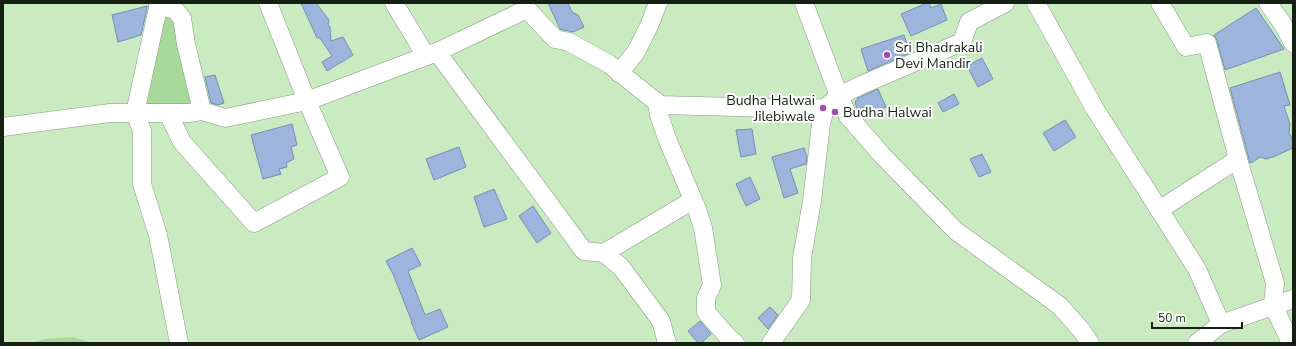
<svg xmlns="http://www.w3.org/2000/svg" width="1296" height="346" font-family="'Nunito Sans',sans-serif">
<rect width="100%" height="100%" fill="#caeac2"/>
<!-- green -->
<g fill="#a7d99b">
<path d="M159,11H172L198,108L139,110Z"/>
<path d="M73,337L92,343H32L45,339Z"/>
</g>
<!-- building -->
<g fill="#9db5dd" stroke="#768eb4">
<path d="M301,3H316L329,20L328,25L330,27L331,41L343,37L353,55L327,71L322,62L332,56L320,38H317Z"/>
<path d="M548,3H568L572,12L578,15L584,27L573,32L560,29Z"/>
<path d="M927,3H929L931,8L941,4L947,20L911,36L901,14Z"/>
<path d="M147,6V8L141,35L118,42L112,15Z"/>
<path d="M1256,8L1284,49L1225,70L1217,40L1214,35Z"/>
<path d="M904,35L910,53L868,71L861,49Z"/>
<path d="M982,58L993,79L978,87L967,66Z"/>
<path d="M1280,72L1290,105L1284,106L1290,124L1289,133L1293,140V148L1273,157L1266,159L1260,157L1253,162L1250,163L1230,88Z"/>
<path d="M215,75L224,103L218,105L211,103L205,77Z"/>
<path d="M878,89L886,107L863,118L857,110L855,102L858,98Z"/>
<path d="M954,94L959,104L943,112L938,103Z"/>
<path d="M1065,120L1076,137L1054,151L1043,133Z"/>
<path d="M292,124L297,145L291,147L294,159L286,163L287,167L279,169L281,174L263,179L251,135Z"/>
<path d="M752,129L756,154L741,157L736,130Z"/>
<path d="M459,147L466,167L434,180L426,159Z"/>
<path d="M804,148L807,157L806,164L790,169L798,193L784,198L772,157Z"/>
<path d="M982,154L991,172L979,177L970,159Z"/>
<path d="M750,177L760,199L746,206L736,184Z"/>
<path d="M494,189L507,219L484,227L474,197Z"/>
<path d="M533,206L551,233L537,243L519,216Z"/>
<path d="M412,248L421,265L408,271L425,315L440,309L448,327L419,340L411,322H412L393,274L386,261Z"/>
<path d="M770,307L778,315L768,329L758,318Z"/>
<path d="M700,321L711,334L701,343H698L688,331Z"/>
</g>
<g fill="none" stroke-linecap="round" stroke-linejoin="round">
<defs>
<g id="minor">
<path d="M159,3L135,113L142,131V184L158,235L179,343"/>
<path d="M394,3L426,56"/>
<path d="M804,3L839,96L848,116L882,155L956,231L1060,306L1082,331L1090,343"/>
<path d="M1036,3L1095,109L1197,269L1221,324"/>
<path d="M1160,3L1186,47L1207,43L1238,159L1275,283L1273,305L1291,343"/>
<path d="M1268,3L1282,23L1293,43"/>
<path d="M158,7L174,9L182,18L186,44L202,111"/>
<path d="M437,52L584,251L604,253L621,267L661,321L667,343"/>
<path d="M619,73L636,52L649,26L658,3"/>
<path d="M657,102L659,115L668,141L697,209L703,228L712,285L706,298V312L729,338L735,343"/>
<path d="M168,113L182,142L254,223L340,177L307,101L268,3"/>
<path d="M3,127L110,113H189L202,111L225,118L307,101L437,52L527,9L555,39L569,42L609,64L660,105L808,109L825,108"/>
<path d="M1159,210L1238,159"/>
<path d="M604,253L693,200"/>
<path d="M771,343L801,300L802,258L812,201L821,124L825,108L839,96L859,86L962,42L969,22L1005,3"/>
<path d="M1197,343L1221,324L1293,299"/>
</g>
</defs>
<!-- minor casing -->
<use href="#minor" stroke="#819f7a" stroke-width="19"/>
<!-- minor -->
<use href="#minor" stroke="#fff" stroke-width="18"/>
</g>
<!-- markers -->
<g fill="#a24ab7" stroke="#fff" stroke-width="1.5">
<circle cx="887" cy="55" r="4"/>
<circle cx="823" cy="108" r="4"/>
<circle cx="835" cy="112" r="4"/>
</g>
<g text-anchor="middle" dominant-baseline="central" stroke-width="4" stroke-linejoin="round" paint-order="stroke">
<!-- poi labels -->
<g font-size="14" fill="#142012" stroke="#fff" text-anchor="start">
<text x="895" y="47">Sri Bhadrakali<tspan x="895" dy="16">Devi Mandir</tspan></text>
<text x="815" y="100" text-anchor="end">Budha Halwai<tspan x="815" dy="16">Jilebiwale</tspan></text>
<text x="843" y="112">Budha Halwai</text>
</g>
</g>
<!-- border -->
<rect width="1296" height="346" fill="none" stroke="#142012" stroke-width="8"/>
<!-- scale -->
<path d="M1152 322v6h90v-6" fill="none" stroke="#142012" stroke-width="2"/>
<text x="1158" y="322" font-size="12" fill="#142012" stroke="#ffffff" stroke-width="3" paint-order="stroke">50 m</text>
</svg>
